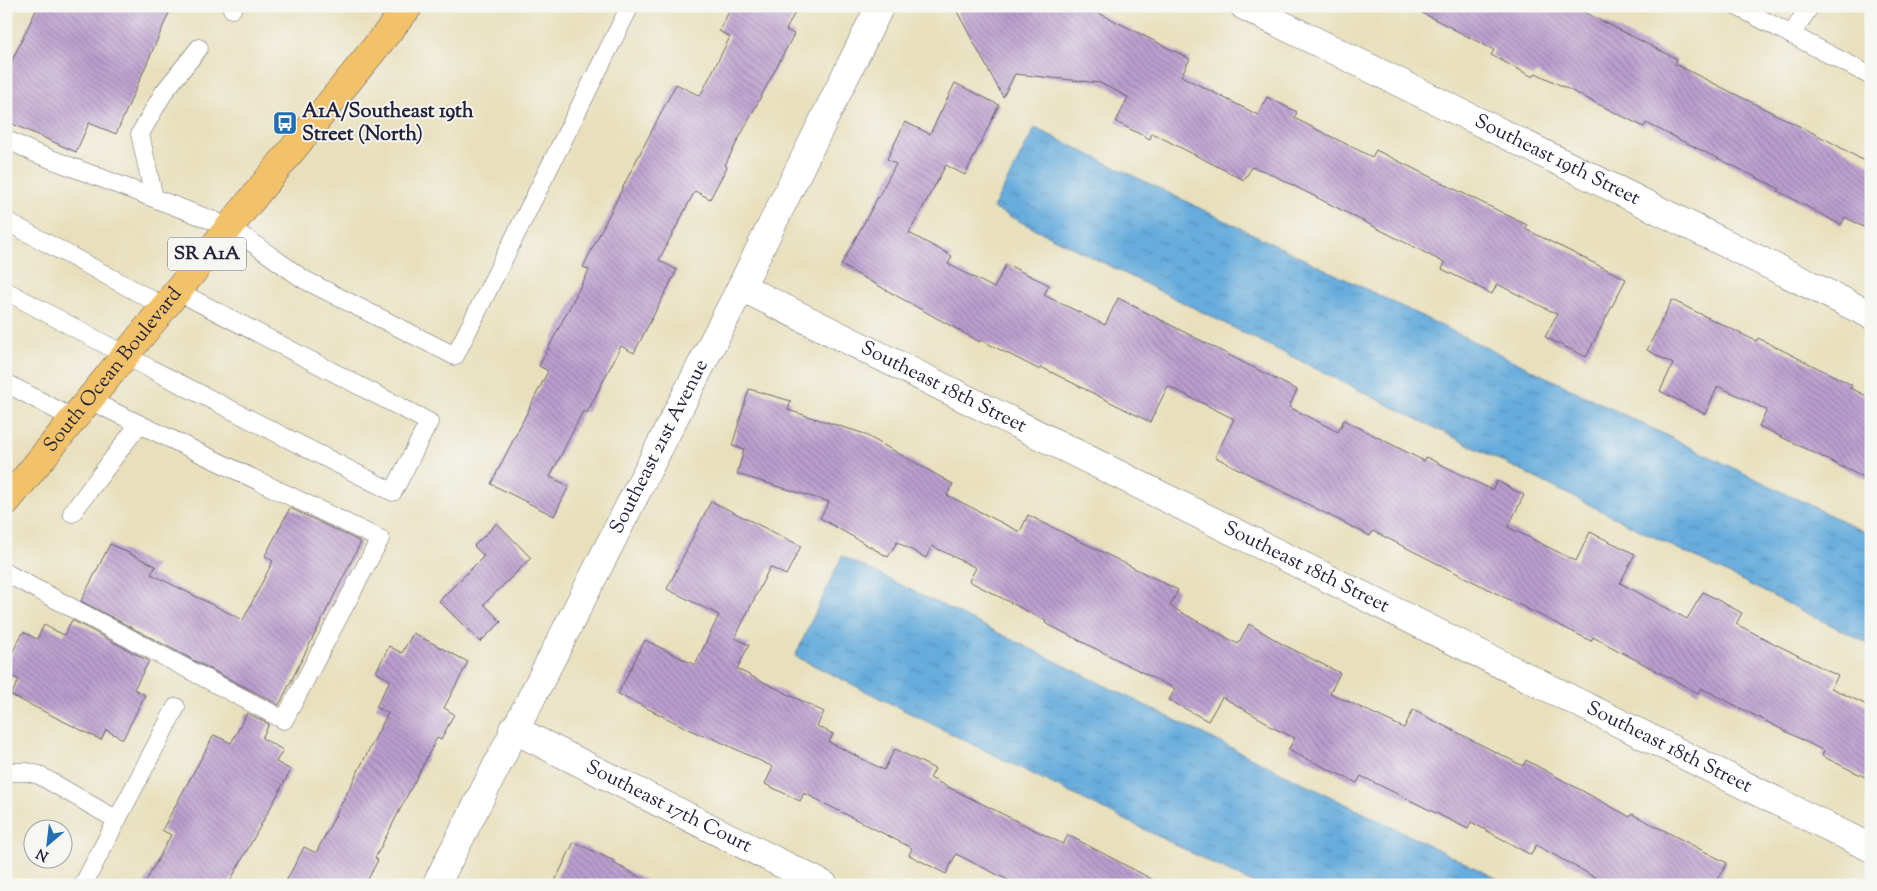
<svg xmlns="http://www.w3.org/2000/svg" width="1877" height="891" font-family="'Sorts Mill Goudy',serif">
<defs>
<pattern id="water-ripples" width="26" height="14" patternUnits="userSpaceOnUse" patternTransform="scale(1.25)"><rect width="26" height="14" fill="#66acdc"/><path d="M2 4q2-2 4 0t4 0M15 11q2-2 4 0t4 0" fill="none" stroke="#548cb4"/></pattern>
<pattern id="building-back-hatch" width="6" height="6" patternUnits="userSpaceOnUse" patternTransform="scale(1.25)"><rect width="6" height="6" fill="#bb9ece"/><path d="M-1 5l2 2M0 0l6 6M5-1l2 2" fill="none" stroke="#9880a8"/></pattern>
</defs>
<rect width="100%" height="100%" fill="#f6f6f2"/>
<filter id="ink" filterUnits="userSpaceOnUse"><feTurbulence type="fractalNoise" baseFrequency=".02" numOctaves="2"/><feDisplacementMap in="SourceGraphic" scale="10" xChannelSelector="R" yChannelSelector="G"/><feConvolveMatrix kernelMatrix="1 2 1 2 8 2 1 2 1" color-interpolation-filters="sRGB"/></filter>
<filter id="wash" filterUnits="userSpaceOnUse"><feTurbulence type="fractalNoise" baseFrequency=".0096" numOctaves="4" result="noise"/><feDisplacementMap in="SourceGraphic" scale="20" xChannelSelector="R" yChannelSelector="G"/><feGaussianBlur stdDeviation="1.12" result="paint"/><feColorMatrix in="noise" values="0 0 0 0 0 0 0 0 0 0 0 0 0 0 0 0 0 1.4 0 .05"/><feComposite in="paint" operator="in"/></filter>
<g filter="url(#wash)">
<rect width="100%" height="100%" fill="#e8e0bd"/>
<!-- water -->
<g fill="url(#water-ripples)" stroke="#44678c">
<path d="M1035,128L1871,535V645L993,208Z"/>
<path d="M842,556L1510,885H1256L795,656Z"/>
</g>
<g id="blocks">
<!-- building -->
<g fill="url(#building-back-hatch)">
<path d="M38,6H172L116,134L89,123L76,152L6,121V73Z"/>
<path d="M732,6H798L786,30L794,34L725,165L727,167L710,199L695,191L659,260L677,270L634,353L621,346L587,413L583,411L550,477L569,486L554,516L491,484L548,371L539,366L589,270L583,267L636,161L676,84L700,96L730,37L719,31Z"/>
<path d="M954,6H1085L1190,59L1181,76L1258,115L1267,97L1297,112L1294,118L1372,157L1376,150L1527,225L1525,229L1626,279L1586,357L1545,337L1557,314L1497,284L1492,294L1442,269L1445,263L1267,172L1252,167L1244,180L1152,133L1150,139L1116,122L1128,97L1100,83L1015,74L1003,97Z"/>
<path d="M1409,6H1572L1677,59L1675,64L1829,141L1871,165V231L1845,217L1841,225L1778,191L1780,189L1646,123L1644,127L1536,73L1533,77L1491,55L1494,50Z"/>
<path d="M955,83L999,105L965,175L946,165L909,233L952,256L948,264L994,288L1006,264L1049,285L1044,295L1105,325L1118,298L1297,390L1289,407L1338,432L1344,420L1424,461L1426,457L1492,490L1497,481L1524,495L1508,527L1576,561L1590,532L1635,554L1620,583L1687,619L1703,592L1742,613L1736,624L1838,676L1831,688L1871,707V780L1822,756L1824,751L1701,688L1698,693L1593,637L1591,641L1373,531L1370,536L1215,457L1234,419L1168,386L1150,422L1041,367L1040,370L981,340L980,342L841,265L896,164L887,159L905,122L930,134Z"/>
<path d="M1672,300L1756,341L1758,338L1852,385L1850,388L1871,398V481L1759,426L1767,410L1718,386L1705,414L1660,391L1673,364L1647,350Z"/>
<path d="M749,389L791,401L788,410L862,433L953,484L947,495L1020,532L1028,515L1178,590L1170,606L1238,644L1249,624L1284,645L1340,673L1330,693L1404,728L1413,710L1523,766L1526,760L1630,817L1632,814L1727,863L1715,885H1609L1536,845L1531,855L1471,822L1468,829L1361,776L1357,783L1288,750L1295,738L1267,725L1268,723L1222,697L1208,721L1169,700L1175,689L1045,623L1046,621L969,581L976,568L932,546L926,558L897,542L888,557L820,518L829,502L737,474L744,449L732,446Z"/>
<path d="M711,501L801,546L786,575L770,567L735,638L749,645L737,669L824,712L817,726L833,734L829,742L884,770L895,749L935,769L930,778L1063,844L1068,835L1163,885H1018L956,854L946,874L909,855L912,848L804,793L800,801L765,784L773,767L704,734L703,736L618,694L645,640L695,665L719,615L667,589Z"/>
<path d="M290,508L361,542L279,705L81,601L110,544L156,566L151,574L243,620L273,561L265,556Z"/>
<path d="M497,523L531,558L484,604L501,622L480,642L439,601L484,556L474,546Z"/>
<path d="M72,620L149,661L134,689L145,695L123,739L106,730L101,740L11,695L19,680L6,674V665L23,632L37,639L44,625L64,635Z"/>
<path d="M413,633L468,662L444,708L454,714L441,740L437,738L375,858L378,860L365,885H284L304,847L316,853L388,713L376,707L390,680L376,672L389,646L402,653Z"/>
<path d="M247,713L269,724L262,738L283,750L276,762L291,770L228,885H144L171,835L162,830L214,735L231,743Z"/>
<path d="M574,842L614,861L613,863L655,885H553Z"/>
</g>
</g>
</g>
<g filter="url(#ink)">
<use href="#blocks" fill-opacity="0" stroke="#676468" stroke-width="1"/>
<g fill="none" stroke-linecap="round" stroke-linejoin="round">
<defs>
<g id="service">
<path d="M1736,6L1871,76"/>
<path d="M232,9L234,6"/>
<path d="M1791,35L1810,6"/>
<path d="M6,139L35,153L230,227L303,279L455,356L630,6"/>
<path d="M154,198L140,134L164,92L199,48"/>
<path d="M6,221L165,307"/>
<path d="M6,291L151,369L393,492L429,422L177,291"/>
<path d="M6,383L74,419"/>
<path d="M72,513L139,424"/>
<path d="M6,573L284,720L380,539L89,400"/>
<path d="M6,772H27L39,775L117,820"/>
<path d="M83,885L176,707"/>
</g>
<g id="minor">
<path id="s1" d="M1244,6L1871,315"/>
<path id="s2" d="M741,287L1871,848"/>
<path id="s3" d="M513,729L824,885"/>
<path id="s4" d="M436,885L741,287L880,6"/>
</g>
<g id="primary">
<path id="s5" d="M6,502L409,6"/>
</g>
</defs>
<!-- service casing -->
<use href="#service" stroke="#676468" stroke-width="19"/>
<!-- minor casing -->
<use href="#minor" stroke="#676468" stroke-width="29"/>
<!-- primary casing -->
<use href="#primary" stroke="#676468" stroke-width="29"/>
<!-- service -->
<use href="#service" stroke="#fff" stroke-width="18"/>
<!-- minor -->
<use href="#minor" stroke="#fff" stroke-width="28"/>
<!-- primary -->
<use href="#primary" stroke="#f2c26a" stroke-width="28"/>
</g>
</g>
<!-- icons -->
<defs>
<symbol id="bus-square" viewBox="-11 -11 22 22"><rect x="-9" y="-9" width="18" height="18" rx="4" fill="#1f6fb2" stroke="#f6f6f2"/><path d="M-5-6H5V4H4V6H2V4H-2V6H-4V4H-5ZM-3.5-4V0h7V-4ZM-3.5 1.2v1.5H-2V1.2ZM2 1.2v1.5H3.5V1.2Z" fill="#fff"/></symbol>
</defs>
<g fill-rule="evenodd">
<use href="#bus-square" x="271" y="109" width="28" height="28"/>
</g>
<g text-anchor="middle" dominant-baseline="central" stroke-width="4" stroke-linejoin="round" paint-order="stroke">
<!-- shield labels -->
<rect fill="#f6f6f2" stroke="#626272" stroke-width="1" x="168" y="237.5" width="78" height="33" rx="4"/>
<g font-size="19" font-weight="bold" fill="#22223b">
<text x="207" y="254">SR A1A</text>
</g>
<!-- poi labels -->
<g font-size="20" font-weight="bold" fill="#22223b" stroke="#f6f6f2" text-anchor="start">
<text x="302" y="112">A1A/Southeast 19th<tspan x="302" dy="23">Street (North)</tspan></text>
</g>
<!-- street labels -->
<g font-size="20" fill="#22223b" stroke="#f6f6f2">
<text stroke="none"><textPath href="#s1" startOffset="349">Southeast 19th Street</textPath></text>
<text stroke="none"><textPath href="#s5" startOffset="170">South Ocean Boulevard</textPath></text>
<text stroke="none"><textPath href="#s2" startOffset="226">Southeast 18th Street</textPath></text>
<text stroke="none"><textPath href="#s4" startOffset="492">Southeast 21st Avenue</textPath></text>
<text stroke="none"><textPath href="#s2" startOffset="631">Southeast 18th Street</textPath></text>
<text stroke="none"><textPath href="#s2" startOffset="1036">Southeast 18th Street</textPath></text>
<text stroke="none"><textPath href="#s3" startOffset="174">Southeast 17th Court</textPath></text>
</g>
</g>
<!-- margin -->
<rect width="1877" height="891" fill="none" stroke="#f6f6f2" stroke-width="25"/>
<!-- north arrow -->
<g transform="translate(48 844) rotate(208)"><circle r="24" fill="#f6f6f2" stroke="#a1a1a9"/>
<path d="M0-4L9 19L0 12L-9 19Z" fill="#1f6fb2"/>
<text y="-8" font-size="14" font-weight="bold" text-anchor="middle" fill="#22223b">N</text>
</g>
</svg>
